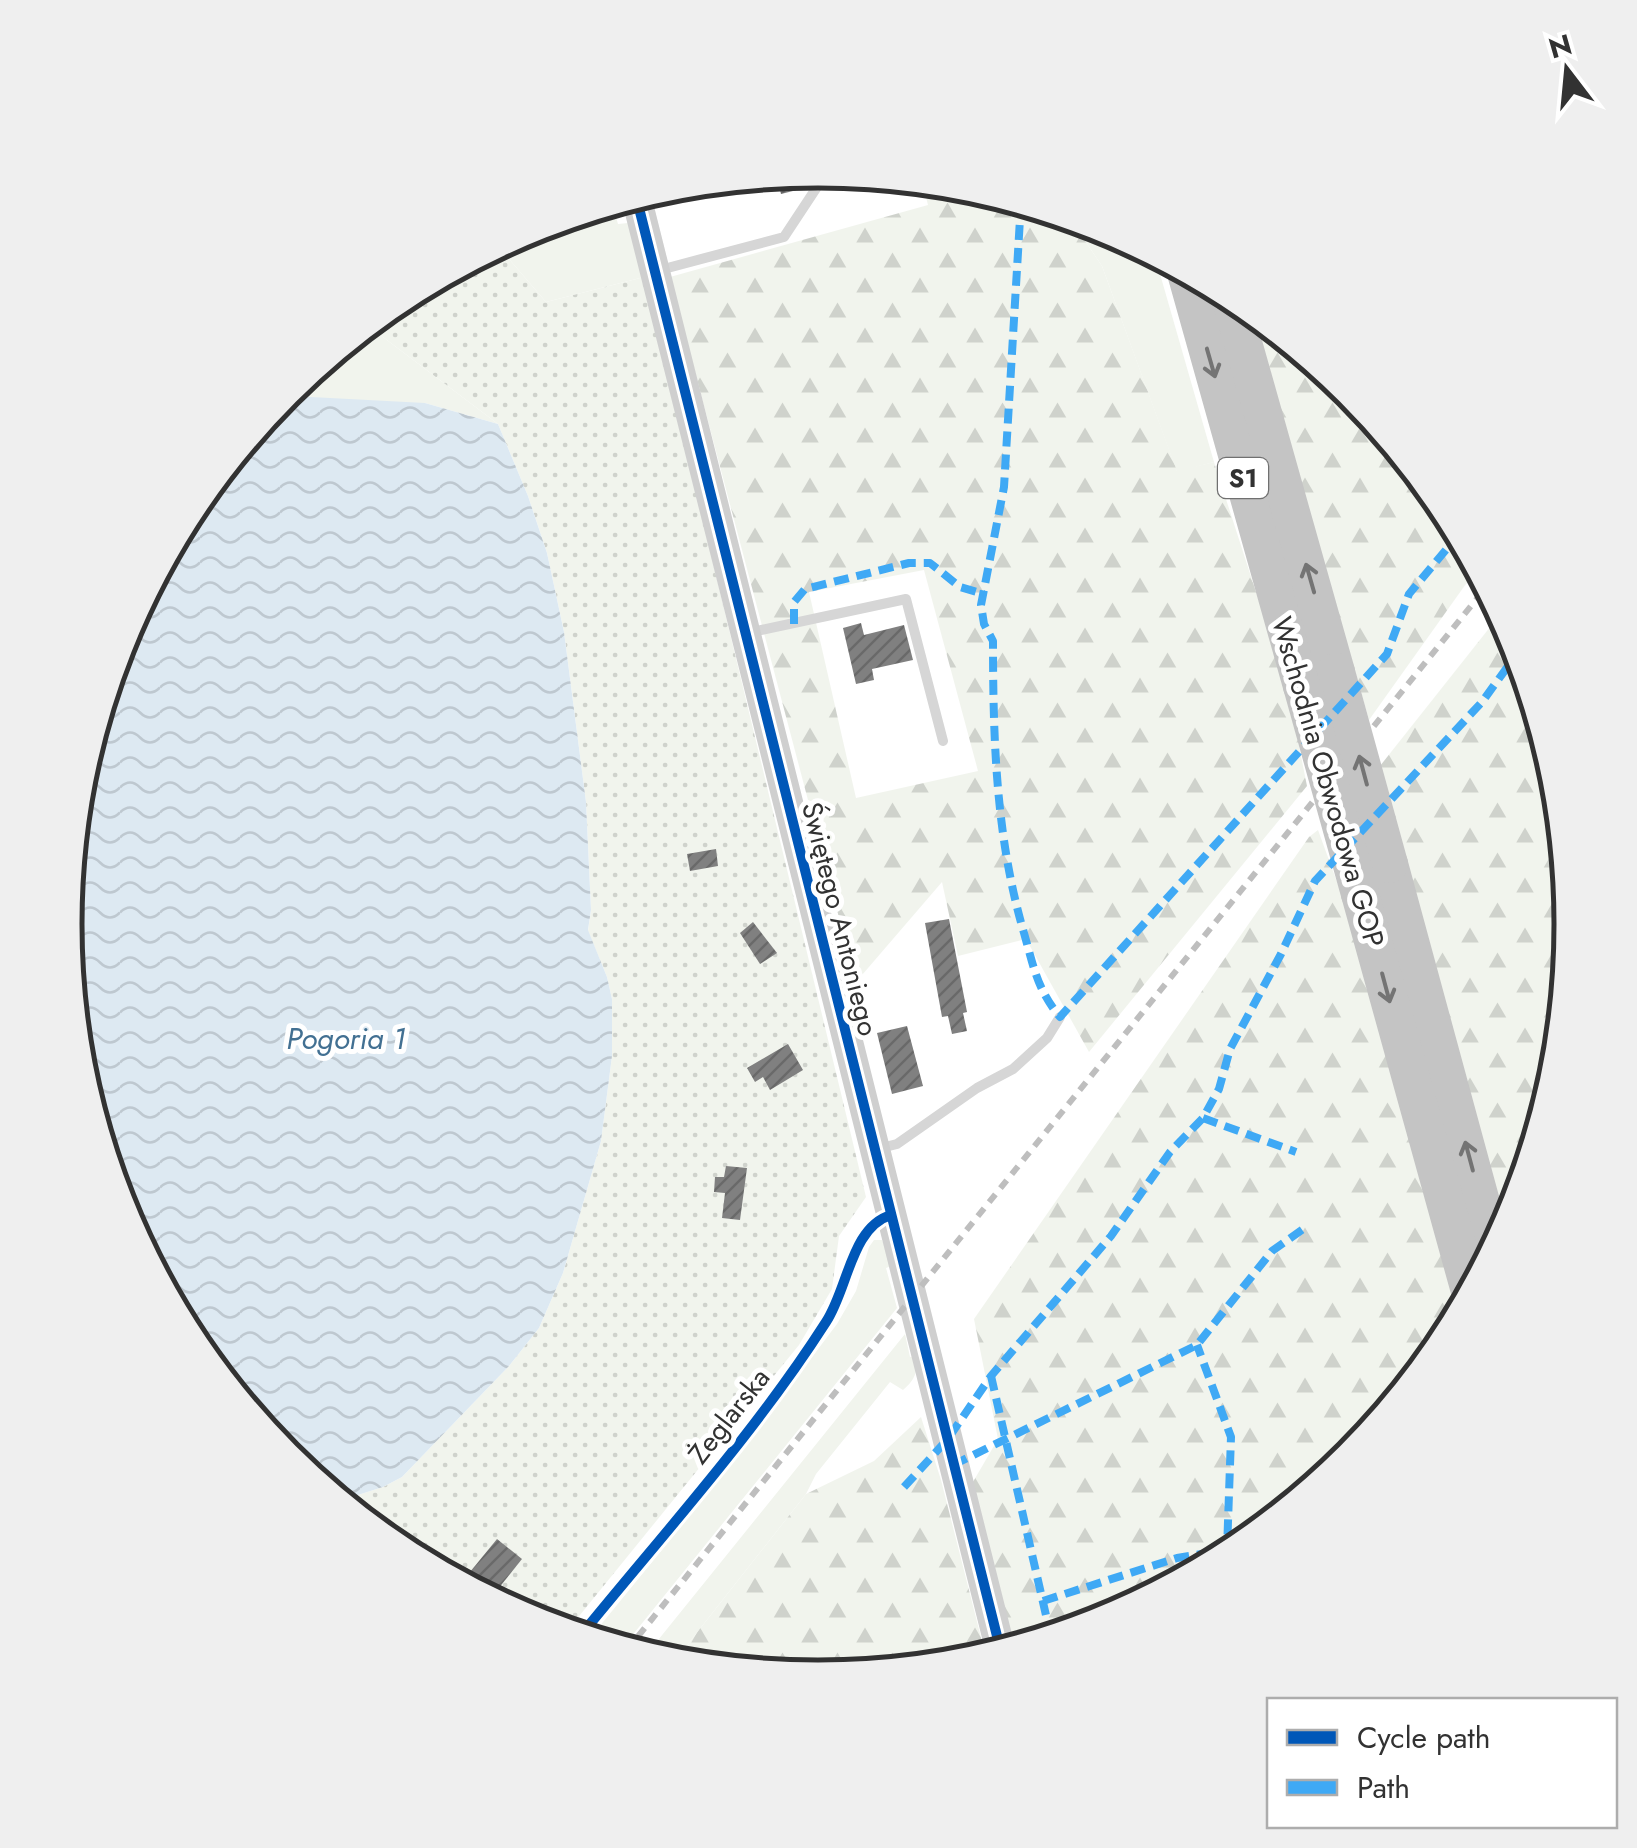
<svg xmlns="http://www.w3.org/2000/svg" width="1637" height="1848" font-family="Jost,sans-serif">
<defs>
<pattern id="forest-firs" width="22" height="20" patternUnits="userSpaceOnUse" patternTransform="scale(2.5)"><rect width="22" height="20" fill="#f1f4ed"/><path d="M5 1l3.5 6h-7zM16 11l3.5 6h-7z" fill="#cfd2cc"/></pattern>
<pattern id="park-dots" width="8" height="8" patternUnits="userSpaceOnUse" patternTransform="scale(2.5)"><rect width="8" height="8" fill="#f1f4ed"/><path d="M2 2h.1M6 6h.1" fill="none" stroke="#cfd2cc" stroke-width="1.8" stroke-linecap="round"/></pattern>
<pattern id="water-waves" width="16" height="10" patternUnits="userSpaceOnUse" patternTransform="scale(2.5)"><rect width="16" height="10" fill="#dde9f2"/><path d="M0 5q4-4 8 0t8 0" fill="none" stroke="#bec8d0"/></pattern>
<pattern id="building-hatch" width="6" height="6" patternUnits="userSpaceOnUse" patternTransform="scale(2.5)"><rect width="6" height="6" fill="#808080"/><path d="M-1 1l2-2M0 6l6-6M5 7l2-2" fill="none" stroke="#696969"/></pattern>
</defs>
<rect width="100%" height="100%" fill="#fff"/>
<!-- grass -->
<g fill="#f1f4ed">
<path d="M624,200V205L614,210L618,224L628,223L644,277L546,302L497,245L531,228Z"/>
<path d="M1069,217L1107,228L1154,253L1214,462L1177,472L1102,266Z"/>
<path d="M367,325L498,424L425,403L260,447L250,450L243,443L286,391Z"/>
<path d="M874,1240H882L894,1265L886,1268L897,1308L622,1648L590,1638L723,1475L837,1324L856,1291L869,1247Z"/>
<path d="M905,1334L910,1357L917,1356C917,1372 916,1379 903,1390L890,1382L816,1474L806,1494L673,1663L646,1655Z"/>
</g>
<!-- forest -->
<g fill="url(#forest-firs)" fill-rule="evenodd">
<path d="M922,181L966,185L1069,217L1102,266L1177,471L1214,462L1288,691L1307,786L1089,1052L1026,939L958,956L942,882L856,982L670,277L928,205ZM924,570L978,771L856,798L809,592Z"/>
<path d="M1251,309L1352,392L1445,506L1478,567L1369,720Z"/>
<path d="M1502,612L1515,636L1558,778L1572,925L1557,1072L1514,1213L1506,1229L1380,766Z"/>
<path d="M1318,830L1348,912L1459,1317L1445,1343L1351,1457L1237,1551L1106,1620L1012,1649L970,1487L998,1439L974,1319L1309,837Z"/>
<path d="M921,1417L941,1480L986,1657L965,1663L818,1677L673,1663L806,1494L874,1461Z"/>
</g>
<!-- park -->
<path fill="url(#park-dots)" d="M497,245L546,302L644,277L866,1197L839,1236L832,1289L799,1345L567,1631L530,1620L399,1550L339,1501L383,1487L402,1477L509,1366L539,1328L563,1273L601,1141L612,1056V999L607,977L588,931L591,910L586,802L564,632L547,553L528,496L498,424L367,325L400,297L434,279L455,284L457,267Z"/>
<!-- water -->
<path fill="url(#water-waves)" d="M292,396L425,403L498,424L528,496L547,553L564,632L586,802L591,910L588,930L607,977L612,999V1056L601,1141L563,1273L539,1328L509,1366L402,1477L383,1487L339,1501L285,1456L192,1342L122,1212L79,1070L65,923L80,776L123,635L192,505L243,443L251,450L260,447L265,429Z"/>
<g fill="none" stroke-linecap="round" stroke-linejoin="round">
<!-- stream -->
<path stroke="#dde9f2" stroke-width="6" d="M250,450L252,433"/>
</g>
<!-- building -->
<g fill="url(#building-hatch)">
<path d="M801,172L805,188L781,194L776,175Z"/>
<path d="M861,623L864,635L904,625L913,660L872,669L874,680L856,684L843,628Z"/>
<path d="M716,849L718,866L690,871L687,854Z"/>
<path d="M949,919L967,1012L963,1013L967,1031L952,1034L948,1016L942,1017L925,923Z"/>
<path d="M753,922L777,953L760,964L740,933Z"/>
<path d="M907,1026L923,1086L892,1094L877,1033Z"/>
<path d="M788,1044L803,1070L770,1090L763,1077L755,1082L747,1068Z"/>
<path d="M726,1166L747,1168L740,1220L722,1218L725,1193L714,1192L715,1177H724Z"/>
<path d="M497,1539L522,1559L490,1599L461,1583Z"/>
</g>
<g fill="none" stroke-linecap="round" stroke-linejoin="round">
<!-- lane -->
<g stroke="#d6d6d6" stroke-width="10">
<path d="M660,270L784,237L817,187L813,171"/>
<path d="M752,632L906,599L943,741"/>
<path d="M877,1149L897,1144L977,1088L1013,1069L1047,1038L1060,1017"/>
<path d="M581,1635C665,1533 756,1432 828,1320C846,1292 854,1226 887,1217"/>
</g>
<!-- secondary -->
<path stroke="#cfcfcf" stroke-width="30" d="M636,196L1001,1652"/>
<!-- highway -->
<g stroke="#c4c4c4" stroke-width="38">
<path d="M1185,269L1302,686"/>
<path d="M1229,293L1336,672"/>
<path d="M1389,864L1494,1250"/>
<path d="M1360,894L1471,1295"/>
</g>
<!-- rail -->
<path stroke="#bebebe" stroke-width="6" stroke-dasharray="10 8" stroke-linecap="butt" d="M627,1650L1488,585"/>
<!-- highway-bridge -->
<g stroke="#c4c4c4" stroke-width="38">
<path d="M1336,672L1389,864"/>
<path d="M1302,686L1360,894"/>
</g>
<!-- quiet -->
<g stroke="#3fa9f5" stroke-width="8" stroke-dasharray="15 8" stroke-linecap="butt">
<path d="M1021,202L1004,487L981,605L984,624L993,641C993,740 996,838 1024,933C1034,968 1037,989 1060,1017L1387,654L1409,594L1460,533"/>
<path d="M794,624V602L805,589L909,563H930L960,587L984,594"/>
<path d="M1203,1118L1296,1152"/>
<path d="M991,1376L1051,1637"/>
<path d="M953,1465L1197,1345L1272,1251L1306,1227"/>
<path d="M904,1487L947,1440L991,1376L1111,1236L1170,1152L1203,1118L1219,1089L1230,1049L1281,954L1315,881L1482,702L1519,651"/>
<path d="M1043,1601L1177,1558L1227,1550L1231,1437L1197,1345"/>
</g>
<defs>
<g id="cycleway">
<path d="M636,196L1001,1652"/>
<path d="M581,1635C664,1533 755,1433 826,1322C848,1289 851,1227 891,1215"/>
</g>
</defs>
<!-- cycleway casing -->
<use href="#cycleway" stroke="#fff" stroke-width="16"/>
<!-- cycleway -->
<use href="#cycleway" stroke="#0057b8" stroke-width="10"/>
</g>
<!-- one-way arrows -->
<defs><path id="oneway-shaft" d="M-6 0H5M1.5-3L5.5 0L1.5 3" fill="none" stroke-width="1.6" stroke-linecap="round" stroke-linejoin="round" transform="scale(2.5)"/></defs>
<g stroke="#747474">
<use href="#oneway-shaft" transform="translate(1211 363) rotate(74)"/>
<use href="#oneway-shaft" transform="translate(1310 578) rotate(-106)"/>
<use href="#oneway-shaft" transform="translate(1363 770) rotate(-105)"/>
<use href="#oneway-shaft" transform="translate(1386 988) rotate(75)"/>
<use href="#oneway-shaft" transform="translate(1469 1156) rotate(-105)"/>
</g>
<g text-anchor="middle" dominant-baseline="central" stroke-width="10" stroke-linejoin="round" paint-order="stroke">
<!-- shield labels -->
<rect fill="#fff" stroke="#707070" stroke-width="2.5" x="1218" y="458" width="50" height="40" rx="8"/>
<g font-size="25" font-weight="bold" fill="#323232">
<text x="1243" y="478">S1</text>
</g>
<!-- street labels -->
<g font-size="28" fill="#323232" stroke="#fff">
<text transform="translate(1328 782) rotate(74)">Wschodnia Obwodowa GOP</text>
<text transform="translate(840 919) rotate(76)">Świętego Antoniego</text>
<text transform="translate(729 1416) rotate(-52)">Żeglarska</text>
</g>
<!-- water labels -->
<g font-size="30" font-style="italic" fill="#427092" stroke="#fff">
<text x="346" y="1038">Pogoria 1</text>
</g>
</g>
<!-- crop -->
<path d="M0 0H1637V1848H0ZM82 924a736 736 0 1 1 1472 0a736 736 0 1 1-1472 0Z" fill="#efefef" fill-rule="evenodd"/>
<path fill="none" stroke="#323232" stroke-width="5" d="M82 924a736 736 0 1 1 1472 0a736 736 0 1 1-1472 0Z"/>
<!-- legend -->
<rect x="1267" y="1698" width="350" height="130" fill="#ffffff" stroke="#adadad" stroke-width="2.5"/>
<rect x="1287" y="1730" width="50" height="15" fill="#0057b8" stroke="#adadad" stroke-width="2.5"/>
<text x="1357" y="1748" font-size="30" fill="#323232">Cycle path</text>
<rect x="1287" y="1780" width="50" height="15" fill="#3fa9f5" stroke="#adadad" stroke-width="2.5"/>
<text x="1357" y="1798" font-size="30" fill="#323232">Path</text>
<!-- north arrow -->
<g transform="translate(1567 70) rotate(344)" stroke="#ffffff" stroke-width="8" paint-order="stroke">
<path d="M0-8L18 38L0 25L-18 38Z" fill="#323232"/>
<text y="-15" font-size="28" font-weight="bold" text-anchor="middle" fill="#323232">N</text>
</g>
</svg>
